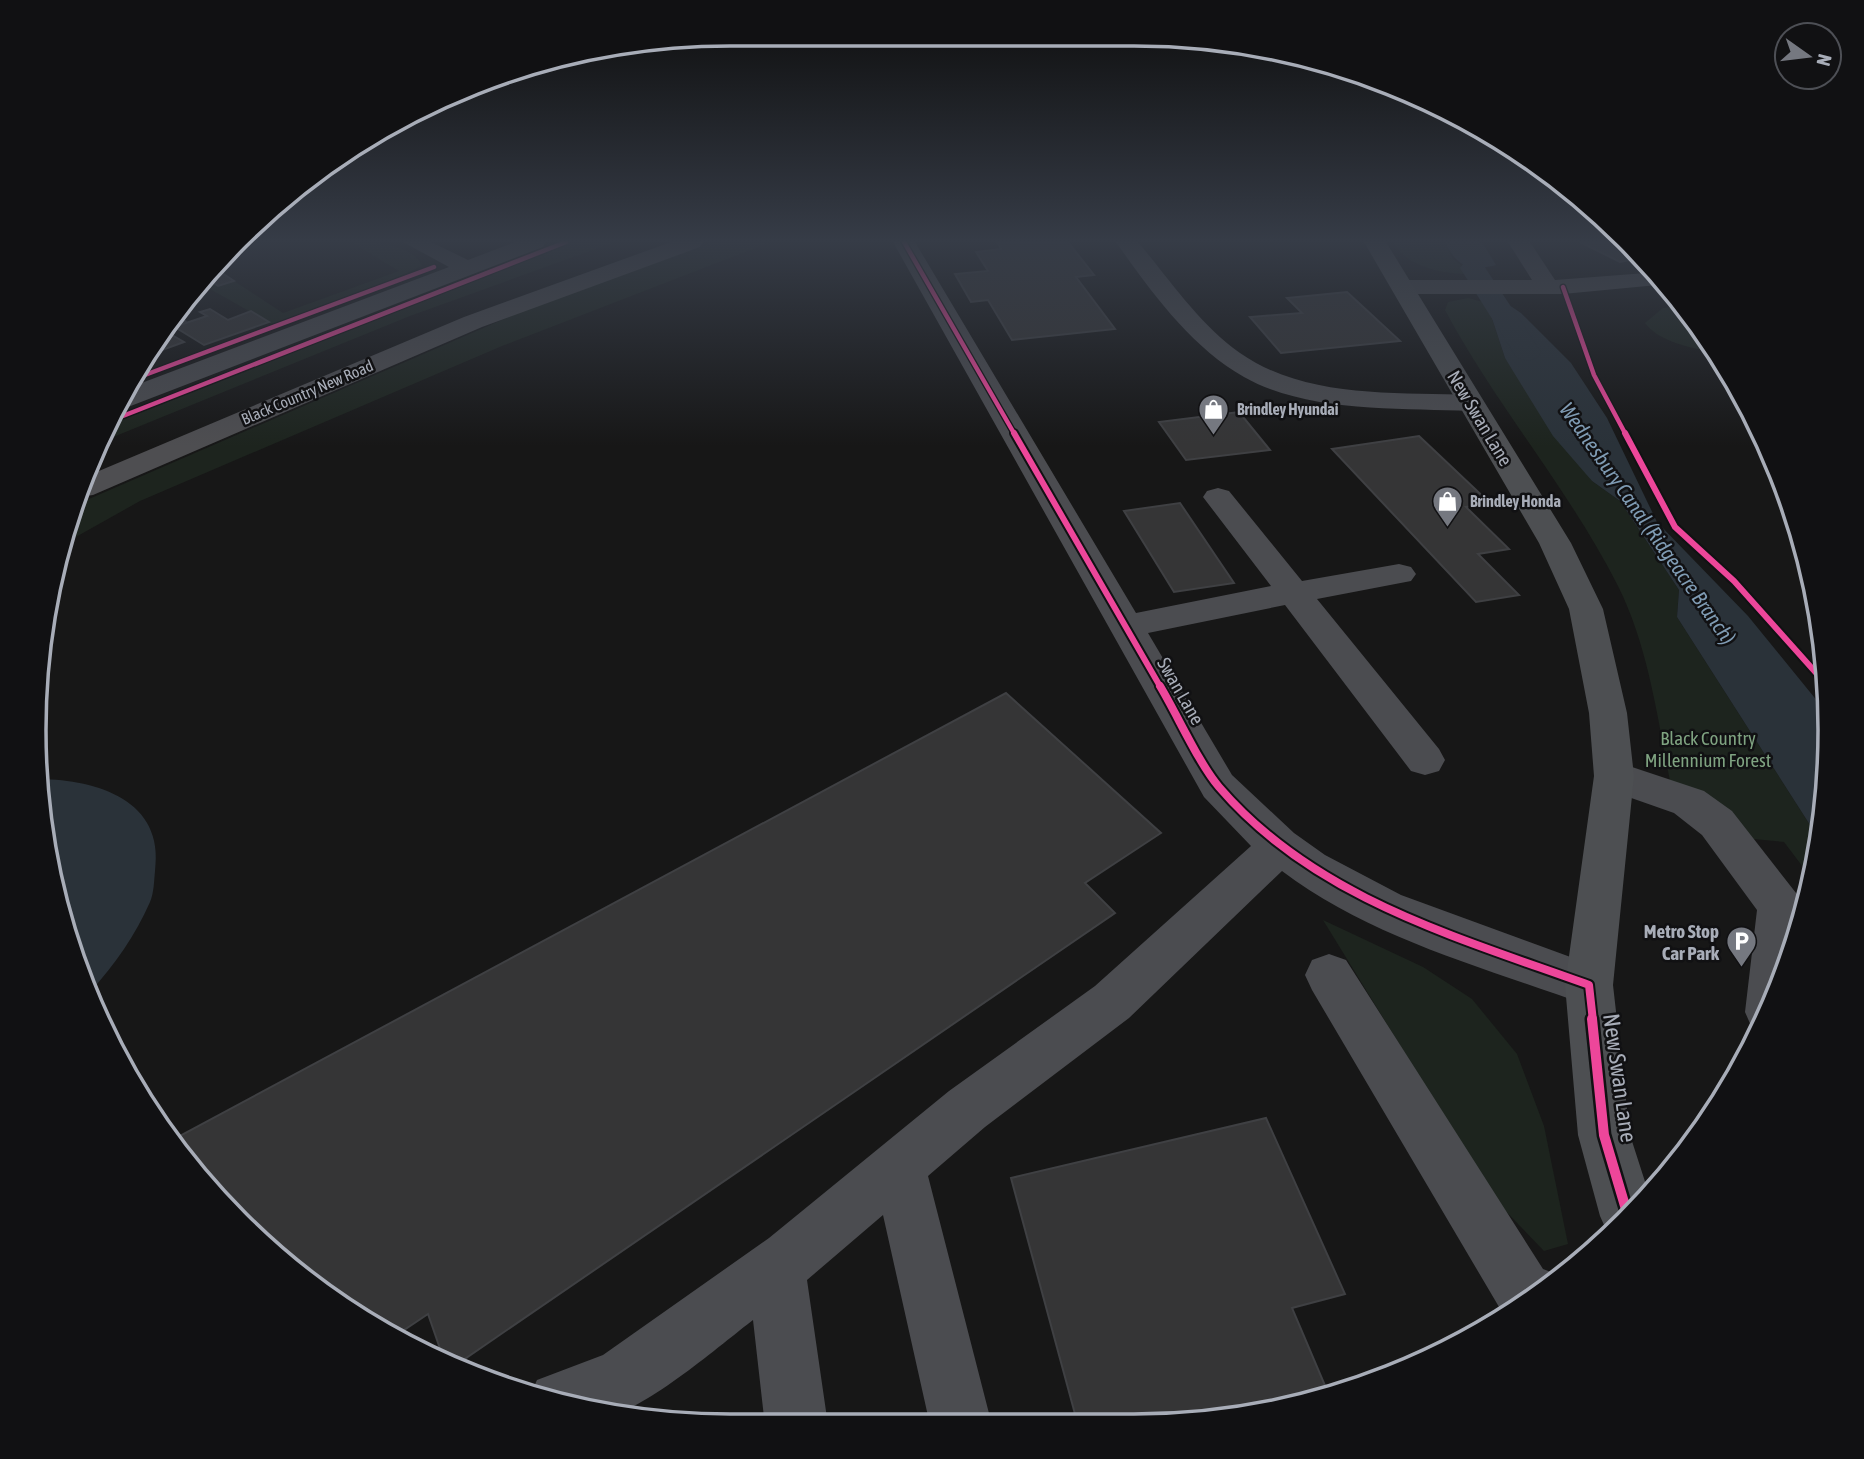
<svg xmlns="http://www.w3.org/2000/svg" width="1864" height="1459" font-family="'Asap Condensed',sans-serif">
<rect width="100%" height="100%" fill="#171717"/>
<!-- green -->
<g fill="#1d241e">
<path d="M351,242C371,242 412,243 422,266L380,285L272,324L201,284L206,278L218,286L234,281L283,313L399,271Z"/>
<path d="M573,242H615L410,316L101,442L109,425Z"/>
<path d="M713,242H771L502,346L140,501L58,547L75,505L532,307Z"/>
<path d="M1393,242H1445L1453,259L1461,265L1464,274C1439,273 1406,266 1393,242Z"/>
<path d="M1468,298L1487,303L1505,358L1592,481L1620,501L1679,590L1677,617L1819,839L1812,879L1784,842L1743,838L1670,781C1657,715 1648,646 1618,586C1569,489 1496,406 1445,310L1448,302Z"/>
<path d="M1684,306L1716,352C1693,349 1659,342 1645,323L1663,308Z"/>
<path d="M1323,920L1423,967L1472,999L1517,1054L1544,1126L1568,1244L1544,1251L1495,1200Z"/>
</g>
<!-- water -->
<g fill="#2a3239">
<path d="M1445,242H1482L1496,265C1470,272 1456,266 1445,242Z"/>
<path d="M1503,301L1521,313L1571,363L1607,418L1657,522L1748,616L1827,713L1829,775L1819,839L1677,617L1679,590L1620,501L1592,481L1553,436L1505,358L1487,303Z"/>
<path d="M40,779C97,780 165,800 155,871C154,881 154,893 150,902C135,936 115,964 91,991L57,910Z"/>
</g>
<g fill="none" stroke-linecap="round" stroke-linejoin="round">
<!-- canal -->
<path fill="#2a3239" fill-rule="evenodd" d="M1473,260L1482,263L1541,352L1537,358L1527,361L1517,358L1513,352L1460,268L1464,263Z"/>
</g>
<!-- building -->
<g fill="#353536" stroke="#3f4043" stroke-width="2">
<path d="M997,242H1068L1094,275L1076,277L1115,329L1012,340L988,300L971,302L955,274L988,271L976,252L1001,249Z"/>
<path d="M1580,242H1630L1645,257L1620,262Z"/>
<path d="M216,269L234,281L218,286L206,278Z"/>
<path d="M1347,292L1400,341L1281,353L1250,317L1302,313L1287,298Z"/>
<path d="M210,309L228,320L251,311L269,322L204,345L170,324L177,316L185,321L177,324L180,325L207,316L200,312Z"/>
<path d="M165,331L184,342L146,356Z"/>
<path d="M1239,412L1270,450L1186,460L1159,422Z"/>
<path d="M1419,436L1490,503L1466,507L1509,549L1478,554L1519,595L1476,602L1332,449Z"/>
<path d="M1180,503L1234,583L1174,592L1124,511Z"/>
<path d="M1006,693L1161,833L1085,883L1115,913L453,1367L445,1363L428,1314L395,1336L342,1308L237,1222L174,1139Z"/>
<path d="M1266,1118L1345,1294L1292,1308L1329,1395L1180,1424L1078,1425L1011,1178Z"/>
</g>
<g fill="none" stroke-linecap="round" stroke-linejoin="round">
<!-- minor -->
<g fill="#4b4c50" fill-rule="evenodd">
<path d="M403,242H431L468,260L515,242H546L543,247L128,407L115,408L123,390L449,267Z"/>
<path d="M893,242H915L1136,613L1271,586L1203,497L1207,491L1218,488L1229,491L1302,581L1399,564L1411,567L1416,574L1411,581L1317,599L1439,749L1445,760L1439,771L1425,775L1411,771L1285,605L1148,633L1232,775L1294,833L1325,855L1401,895L1606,970L1613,985L1606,1000L1589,1006C1486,968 1370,938 1282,871L1129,1018L985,1127L928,1176L992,1425H930L883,1215L807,1280L828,1425L765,1426L753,1320C724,1342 643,1412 610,1414C585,1415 555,1401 531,1393L537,1380L603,1355L769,1238L949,1091L1095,986L1251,846L1204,797Z"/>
<path d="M1116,242H1138C1170,280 1199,324 1240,353C1306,399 1394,392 1470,395L1480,397L1483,403L1480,409L1470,411C1400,408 1307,413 1244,377C1191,347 1151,292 1116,242Z"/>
<path d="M1508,242H1530L1555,280L1659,272L1668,284L1563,294H1403L1392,287L1403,280H1532Z"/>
<path d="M1614,761L1704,791L1732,811L1807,907L1761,1031L1752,1028L1745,1012L1757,910L1702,835L1674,813L1600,787L1594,776L1600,765Z"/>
<path d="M1329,954L1346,960L1543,1269L1556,1274L1557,1279L1508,1314L1502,1312L1312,990L1305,975L1312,960Z"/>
</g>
<!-- major -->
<path fill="#4d4f52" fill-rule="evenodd" d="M1364,242H1386L1571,543L1603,609L1627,713L1634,776L1613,985L1630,1135L1649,1194L1609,1236L1600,1216L1578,1135L1565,985L1594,776L1589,713L1569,609L1539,543Z"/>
<!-- highway -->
<path fill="#4e4e51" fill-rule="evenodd" d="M671,242H703L700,247L482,327L93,495L79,497L87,476L464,317Z"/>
<defs>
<g id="cycleway-far3">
<path d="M904,242L1015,435"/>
<path d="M1563,287L1594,375L1626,435"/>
<path d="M126,382L434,267"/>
<path d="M110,421L566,242"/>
</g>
<g id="cycleway-far2">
<path d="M1014,433L1161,688"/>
<path d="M1625,433L1675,527L1734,581L1826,684"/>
</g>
<path id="cycleway-far1" d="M1160,686C1178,716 1198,762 1219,787C1314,898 1457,937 1589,985L1593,1021"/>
<path id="cycleway" d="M1592,1019L1604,1135L1628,1216"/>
</defs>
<!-- cycleway-far3 casing -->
<use href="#cycleway-far3" stroke="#111113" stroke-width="7"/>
<!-- cycleway-far2 casing -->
<use href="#cycleway-far2" stroke="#111113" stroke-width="10"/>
<!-- cycleway-far1 casing -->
<use href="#cycleway-far1" stroke="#111113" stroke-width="12"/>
<!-- cycleway casing -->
<use href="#cycleway" stroke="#111113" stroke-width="15"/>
<!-- cycleway-far3 -->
<use href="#cycleway-far3" stroke="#ed469a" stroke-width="4.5"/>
<!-- cycleway-far2 -->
<use href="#cycleway-far2" stroke="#ed469a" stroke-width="6"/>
<!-- cycleway-far1 -->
<use href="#cycleway-far1" stroke="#ed469a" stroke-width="8"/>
<!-- cycleway -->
<use href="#cycleway" stroke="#ed469a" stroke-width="10"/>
</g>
<!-- sky -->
<linearGradient id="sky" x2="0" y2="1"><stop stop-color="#0d0d0d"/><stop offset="0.54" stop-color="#363c47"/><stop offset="1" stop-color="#363c47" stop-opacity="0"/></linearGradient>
<rect width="1864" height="446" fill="url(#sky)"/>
<!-- icons -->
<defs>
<symbol id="shop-pin" viewBox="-11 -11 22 30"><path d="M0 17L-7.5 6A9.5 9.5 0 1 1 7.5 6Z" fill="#757880" stroke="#111113"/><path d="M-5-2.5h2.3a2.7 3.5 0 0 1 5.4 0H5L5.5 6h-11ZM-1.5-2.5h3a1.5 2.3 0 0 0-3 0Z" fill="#fff"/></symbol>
<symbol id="parking-pin" viewBox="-11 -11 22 30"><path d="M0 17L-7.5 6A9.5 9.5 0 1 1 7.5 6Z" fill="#757880" stroke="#111113"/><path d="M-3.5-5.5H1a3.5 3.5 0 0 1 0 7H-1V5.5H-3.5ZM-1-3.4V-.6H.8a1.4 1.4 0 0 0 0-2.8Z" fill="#fff"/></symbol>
</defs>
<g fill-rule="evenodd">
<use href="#shop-pin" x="1196" y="392" width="35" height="47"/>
<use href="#shop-pin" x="1430" y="484" width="35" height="47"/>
<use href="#parking-pin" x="1724" y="924" width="35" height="47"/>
</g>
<g text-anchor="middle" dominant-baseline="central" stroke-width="5" stroke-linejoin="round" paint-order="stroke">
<!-- far-street labels -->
<g font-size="16" fill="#a8adb8" stroke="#111113">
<text transform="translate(307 392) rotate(-23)">Black Country New Road</text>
</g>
<!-- far-poi labels -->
<g font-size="16" font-weight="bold" fill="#a8adb8" stroke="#111113" text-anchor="start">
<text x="1237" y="409">Brindley Hyundai</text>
<text x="1470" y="501">Brindley Honda</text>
</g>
<!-- street labels -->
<g font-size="19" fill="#a8adb8" stroke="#111113">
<text transform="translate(1480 418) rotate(59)">New Swan Lane</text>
<text transform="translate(1181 691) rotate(60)">Swan Lane</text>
</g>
<!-- park labels -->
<g font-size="19" fill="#7fa381" stroke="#111113">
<text x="1708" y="738">Black Country<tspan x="1708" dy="22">Millennium Forest</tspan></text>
</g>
<!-- poi labels -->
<g font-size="19" font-weight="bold" fill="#a8adb8" stroke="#111113" text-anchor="end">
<text x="1719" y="931">Metro Stop<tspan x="1719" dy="22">Car Park</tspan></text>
</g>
<!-- water labels -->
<g font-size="21" font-style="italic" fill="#7f9bb3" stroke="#111113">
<text transform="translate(1648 523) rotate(55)">Wednesbury Canal (Ridgeacre Branch)</text>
</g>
<!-- near-street labels -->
<g font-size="23" fill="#a8adb8" stroke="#111113">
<text transform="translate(1620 1078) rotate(82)">New Swan Lane</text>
</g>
</g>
<!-- crop -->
<path d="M0 0H1864V1459H0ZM730 46H1134A684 684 0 0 1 1818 730V730A684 684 0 0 1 1134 1414H730A684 684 0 0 1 46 730V730A684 684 0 0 1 730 46Z" fill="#111113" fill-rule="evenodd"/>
<path fill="none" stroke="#a8adb8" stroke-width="3.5" d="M730 46H1134A684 684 0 0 1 1818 730V730A684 684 0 0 1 1134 1414H730A684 684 0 0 1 46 730V730A684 684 0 0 1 730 46Z"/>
<!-- north arrow -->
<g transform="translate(1808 56) rotate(104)"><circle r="33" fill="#111113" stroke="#4d4f55" stroke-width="2"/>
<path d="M0-5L12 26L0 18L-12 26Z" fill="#757880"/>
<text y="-10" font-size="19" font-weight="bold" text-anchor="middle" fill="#a8adb8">N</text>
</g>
</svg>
